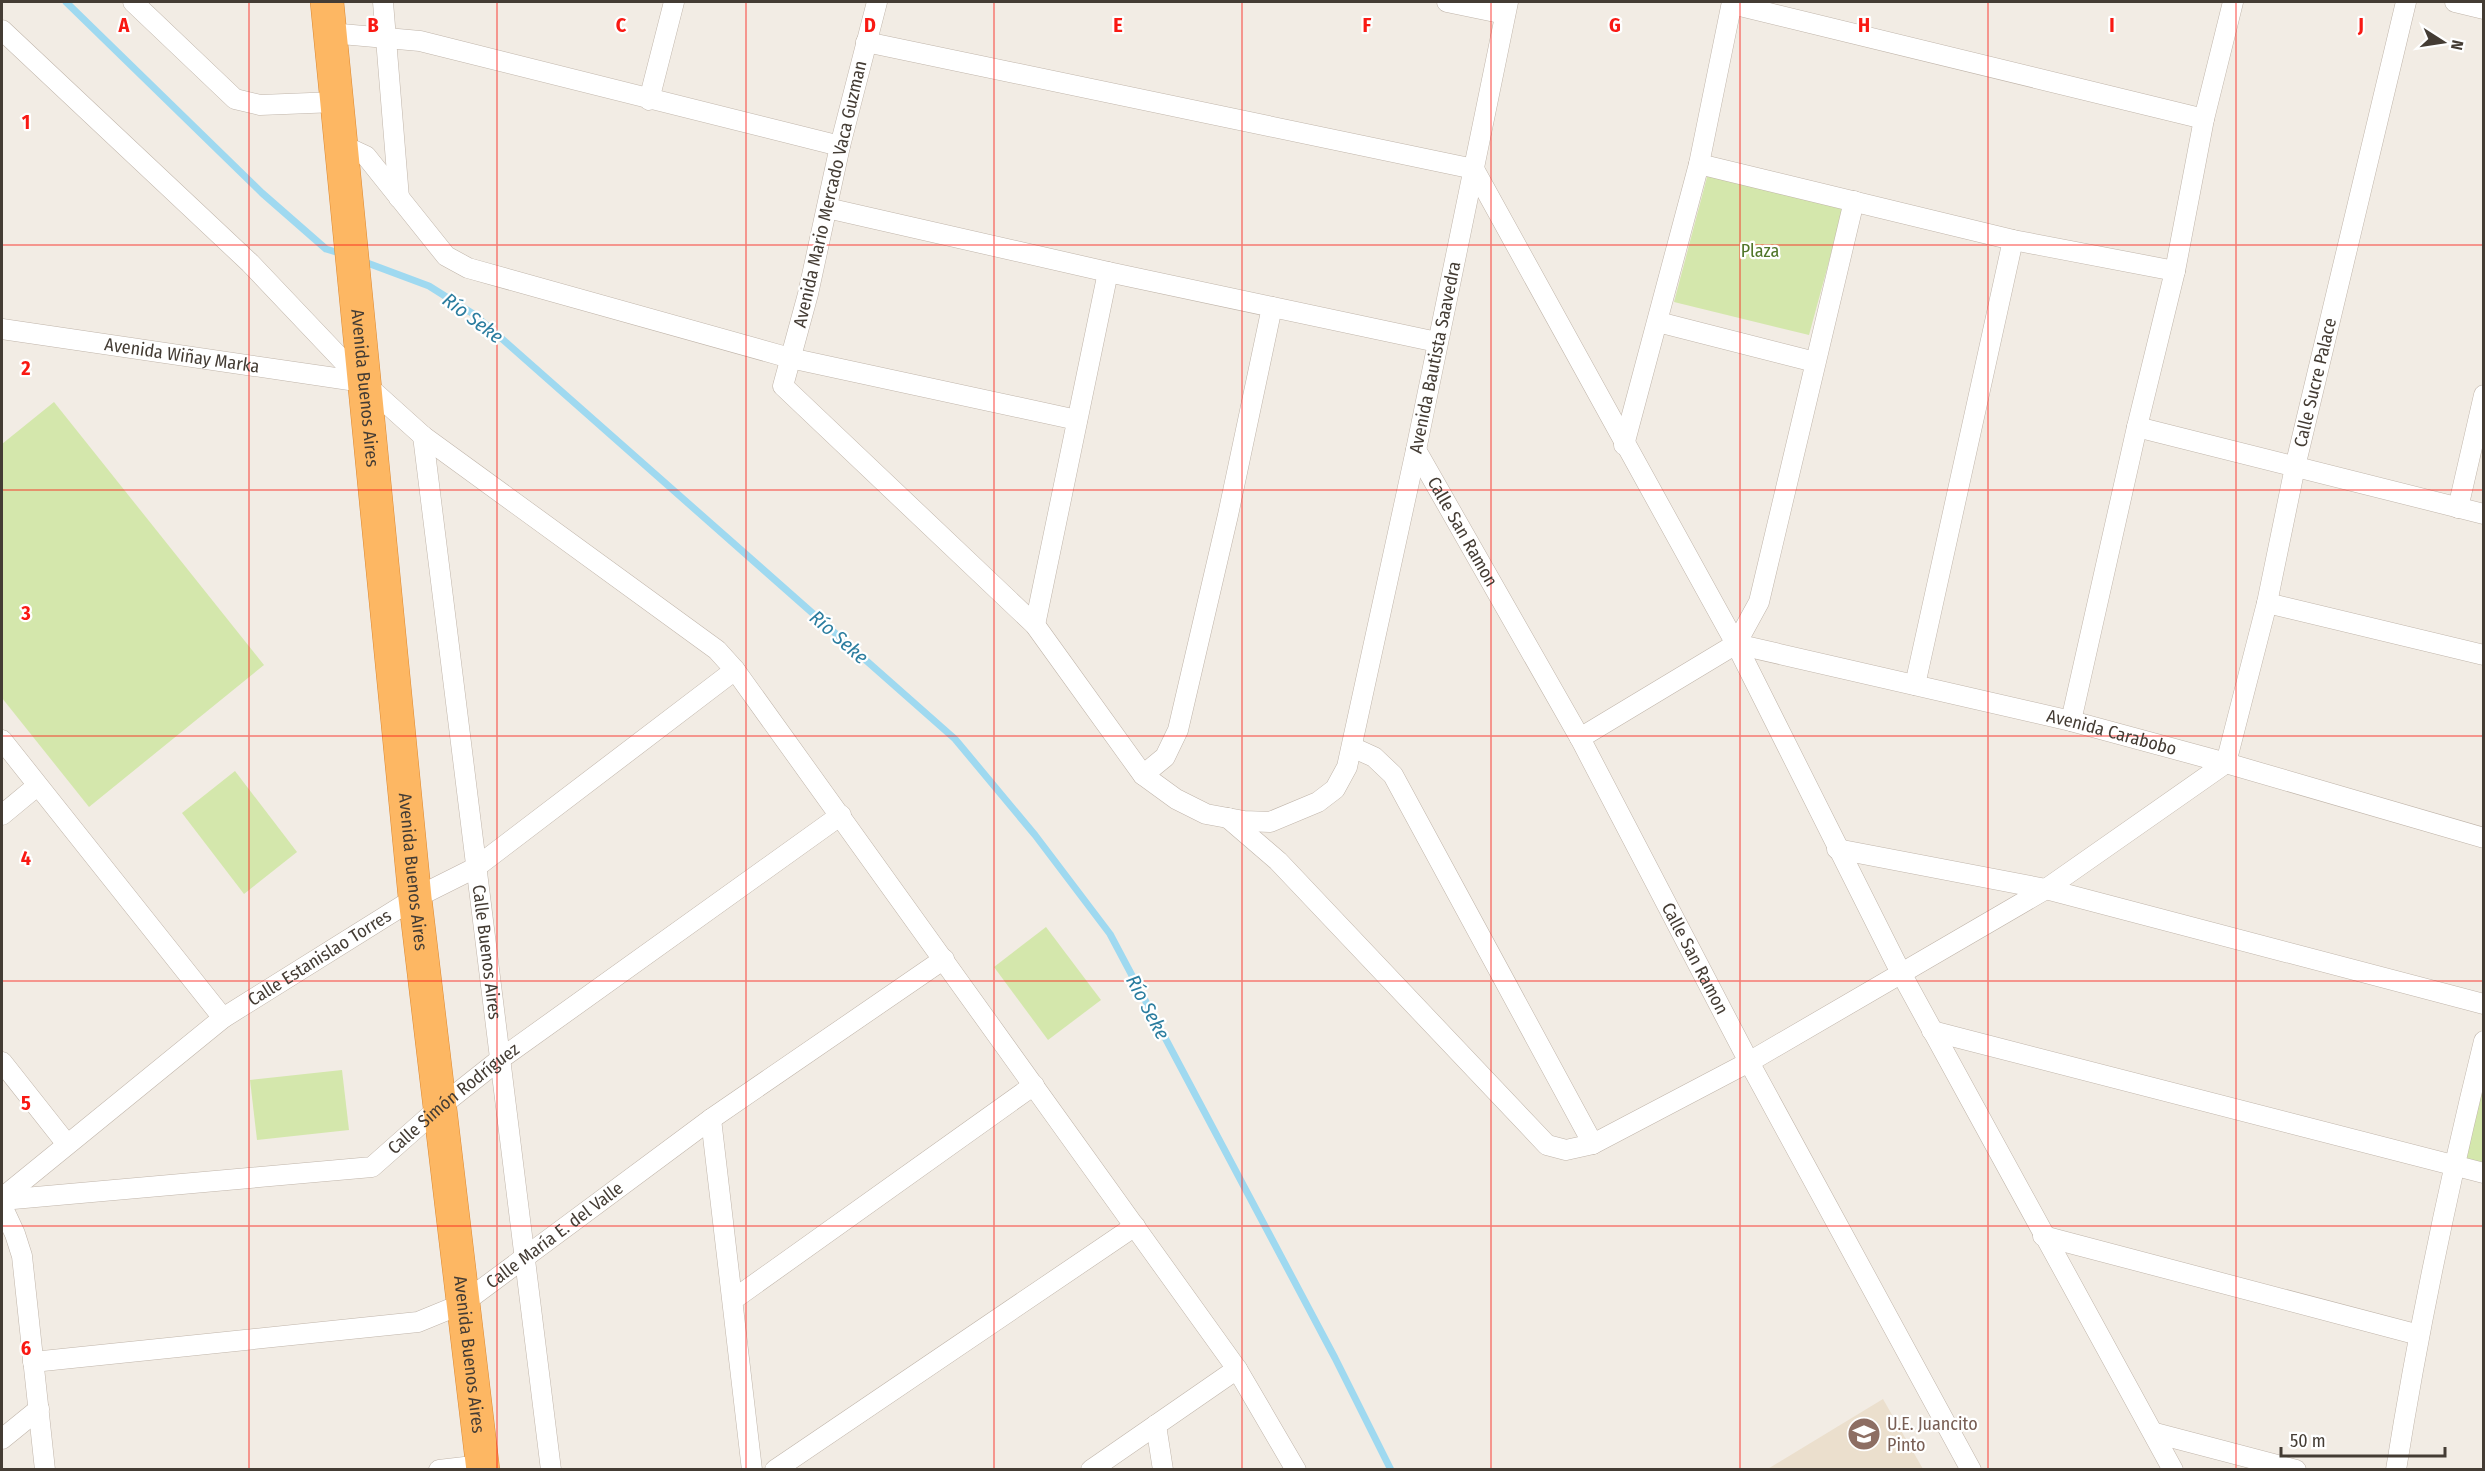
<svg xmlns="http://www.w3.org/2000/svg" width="2485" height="1471" font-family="'Fira Sans Condensed',sans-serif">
<rect width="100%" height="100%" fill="#f2ece4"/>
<!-- education -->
<path fill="#ebdfcd" d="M1883,1399L1923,1469L1766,1470Z"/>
<!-- green -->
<g fill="#d4e7ac">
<path d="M1711,162L1846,199L1809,335L1674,302Z"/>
<path d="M54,402L264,665L89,807L2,698V444Z"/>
<path d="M235,771L297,852L244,894L182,813Z"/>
<path d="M1046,927L1101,1000L1048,1040L994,967Z"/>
<path d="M342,1070L349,1130L257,1140L250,1080Z"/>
<path d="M2483,1080V1163L2464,1158Z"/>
</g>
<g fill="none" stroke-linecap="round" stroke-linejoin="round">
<!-- stream -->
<g stroke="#9fd9f0" stroke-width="7">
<path d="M66,2L262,193L326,249L343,254"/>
<path d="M362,261L429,286L475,315L955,739L1035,835L1110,934L1335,1358L1391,1470"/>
</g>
<defs>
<g id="street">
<path d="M133,2L235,99L260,105L336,102"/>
<path d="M383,2L399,198"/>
<path id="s1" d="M877,2L840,146L808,294L783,386L1035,625L1143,775L1176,799L1206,814L1244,821L1270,822L1318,802L1335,789L1347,767L1416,450L1508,2"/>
<path d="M1447,2L1505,14"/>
<path d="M2455,2L2484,9"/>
<path d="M1732,4L2204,119"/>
<path d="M2,30L250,263L363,382L423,436L717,650L735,670L1237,1369L1296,1470"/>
<path d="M330,33L420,41L840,146"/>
<path d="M866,42L1474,169L1736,644L1901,973L2173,1470"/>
<path d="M649,100L674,2"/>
<path d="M340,144L366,156L446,256L468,268L790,358L1077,420"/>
<path d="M1699,164L2013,240L2175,271"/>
<path d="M827,208L1108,272L1437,342"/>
<path d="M1658,322L1815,362"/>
<path id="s2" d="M2,329L363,382"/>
<path d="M2137,427L2484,514"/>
<path id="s3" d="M423,436L551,1470"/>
<path d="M1624,445L1699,164L1732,2"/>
<path id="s4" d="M1416,450L1580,738L1749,1062L1971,1470"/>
<path d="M2458,508L2484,395"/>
<path d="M2267,603L2484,655"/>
<path d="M1035,625L1108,272"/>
<path id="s5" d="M1736,644L2071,721L2226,763L2484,838"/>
<path d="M1915,685L2013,240"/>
<path d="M2071,721L2137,427L2175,271L2204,119L2233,2"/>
<path d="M1580,738L1736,644L1759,602L1854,201"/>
<path d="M2,740L223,1018"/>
<path d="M1352,747L1374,757L1393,775L1593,1144"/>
<path d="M1143,775L1165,757L1178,730L1228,515L1272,307"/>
<path d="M2,815L37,786"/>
<path id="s6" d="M1228,818L1278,861L1547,1145L1566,1150L1593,1144L1749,1062L2046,889L2226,763L2267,603L2295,467L2406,2"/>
<path d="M1837,849L2046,889L2484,1004"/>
<path d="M1932,1031L2484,1173"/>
<path d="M2,1062L66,1143"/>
<path d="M711,1119L752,1470"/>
<path id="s7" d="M2,1198L223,1018L415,898L475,868L735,670"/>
<path id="s8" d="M2,1200L372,1167L441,1106L499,1060L841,815"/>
<path d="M2,1206L15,1234L22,1256L45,1470"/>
<path d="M2043,1236L2419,1335"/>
<path d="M734,1299L1034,1085"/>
<path id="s9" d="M33,1362L418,1322L462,1304L711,1119L944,959"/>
<path d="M1156,1425L1163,1470"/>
<path d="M2155,1433L2296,1470"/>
<path d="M2,1439L39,1409"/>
<path d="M439,1470L482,1465"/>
<path d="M775,1470L1135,1226"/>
<path d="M1091,1470L1237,1369"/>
<path d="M2396,1470C2419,1325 2449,1183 2484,1041"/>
</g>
<g id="highway">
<path id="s10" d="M327,2L415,898L483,1470"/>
</g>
</defs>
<!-- street casing -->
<use href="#street" stroke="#c0b5aa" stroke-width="21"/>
<!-- highway casing -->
<use href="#highway" stroke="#dc8933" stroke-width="34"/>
<!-- street -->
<use href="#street" stroke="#fff" stroke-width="20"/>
<!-- highway -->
<use href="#highway" stroke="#fdb763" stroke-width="33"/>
</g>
<!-- grid -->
<path fill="none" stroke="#f91913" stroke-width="1.5" stroke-opacity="0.55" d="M249,2V1470M497,2V1470M746,2V1470M994,2V1470M1242,2V1470M1491,2V1470M1740,2V1470M1988,2V1470M2236,2V1470M2,245H2484M2,490H2484M2,736H2484M2,981H2484M2,1226H2484"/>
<!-- icons -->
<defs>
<symbol id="school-disc" viewBox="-11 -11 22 22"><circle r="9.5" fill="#8d6e63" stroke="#fff"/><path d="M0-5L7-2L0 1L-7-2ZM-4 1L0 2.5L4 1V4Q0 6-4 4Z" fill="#fff"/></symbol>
</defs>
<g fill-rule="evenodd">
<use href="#school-disc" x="1845" y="1415" width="38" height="38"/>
</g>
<g text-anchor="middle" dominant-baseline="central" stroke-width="4.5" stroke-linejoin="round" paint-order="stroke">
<!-- street labels -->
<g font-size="18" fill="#443c34" stroke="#fff">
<text transform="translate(830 194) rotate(-77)">Avenida Mario Mercado Vaca Guzman</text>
<text stroke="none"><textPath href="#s2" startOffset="182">Avenida Wiñay Marka</textPath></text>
<text stroke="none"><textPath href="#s1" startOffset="1584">Avenida Bautista Saavedra</textPath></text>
<text stroke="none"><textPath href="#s6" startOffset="1635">Calle Sucre Palace</textPath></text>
<text stroke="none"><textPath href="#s10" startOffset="388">Avenida Buenos Aires</textPath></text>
<text stroke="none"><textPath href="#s4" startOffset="94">Calle San Ramon</textPath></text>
<text stroke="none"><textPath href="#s5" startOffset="386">Avenida Carabobo</textPath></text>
<text stroke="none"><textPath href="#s10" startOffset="874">Avenida Buenos Aires</textPath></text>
<text stroke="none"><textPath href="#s3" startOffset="520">Calle Buenos Aires</textPath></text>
<text stroke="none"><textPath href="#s7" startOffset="399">Calle Estanislao Torres</textPath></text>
<text stroke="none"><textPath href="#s4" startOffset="580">Calle San Ramon</textPath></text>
<text stroke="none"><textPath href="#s8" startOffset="478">Calle Simón Rodríguez</textPath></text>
<text stroke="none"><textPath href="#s9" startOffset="550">Calle María E. del Valle</textPath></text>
<text stroke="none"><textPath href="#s10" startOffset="1360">Avenida Buenos Aires</textPath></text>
</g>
<!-- park labels -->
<g font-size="18" fill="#4f7528" stroke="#fff">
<text x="1760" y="251">Plaza</text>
</g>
<!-- education labels -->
<g font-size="18" fill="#785e54" stroke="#fff" text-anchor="start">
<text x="1887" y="1424">U.E. Juancito<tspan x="1887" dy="21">Pinto</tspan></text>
</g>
<!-- water labels -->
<g font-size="20" font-style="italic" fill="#2b7d9f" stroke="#fff">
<text transform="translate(473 318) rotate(37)">Río Seke</text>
<text transform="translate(839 637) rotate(41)">Río Seke</text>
<text transform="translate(1148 1007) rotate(62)">Río Seke</text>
</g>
</g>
<g font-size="20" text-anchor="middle" font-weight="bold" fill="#f91913" stroke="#fff" stroke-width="4.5" stroke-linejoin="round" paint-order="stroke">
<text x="124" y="32">A</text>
<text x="373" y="32">B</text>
<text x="621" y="32">C</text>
<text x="870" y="32">D</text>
<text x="1118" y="32">E</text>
<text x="1367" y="32">F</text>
<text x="1615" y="32">G</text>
<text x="1864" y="32">H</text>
<text x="2112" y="32">I</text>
<text x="2361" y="32">J</text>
<text x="26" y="129">1</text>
<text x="26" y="375">2</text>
<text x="26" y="620">3</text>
<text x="26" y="865">4</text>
<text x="26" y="1110">5</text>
<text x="26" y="1355">6</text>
</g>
<!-- border -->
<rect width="2485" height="1471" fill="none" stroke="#443c34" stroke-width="6"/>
<!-- north arrow -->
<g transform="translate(2443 42) rotate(102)" stroke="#ffffff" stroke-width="4.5" paint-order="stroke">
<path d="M0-4.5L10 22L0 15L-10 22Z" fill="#443c34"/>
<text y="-9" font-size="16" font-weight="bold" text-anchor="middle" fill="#443c34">N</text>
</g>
<!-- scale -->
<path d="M2281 1447v9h164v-9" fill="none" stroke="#443c34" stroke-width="3"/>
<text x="2290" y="1447" font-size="18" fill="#443c34" stroke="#ffffff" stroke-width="4.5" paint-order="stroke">50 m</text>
</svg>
